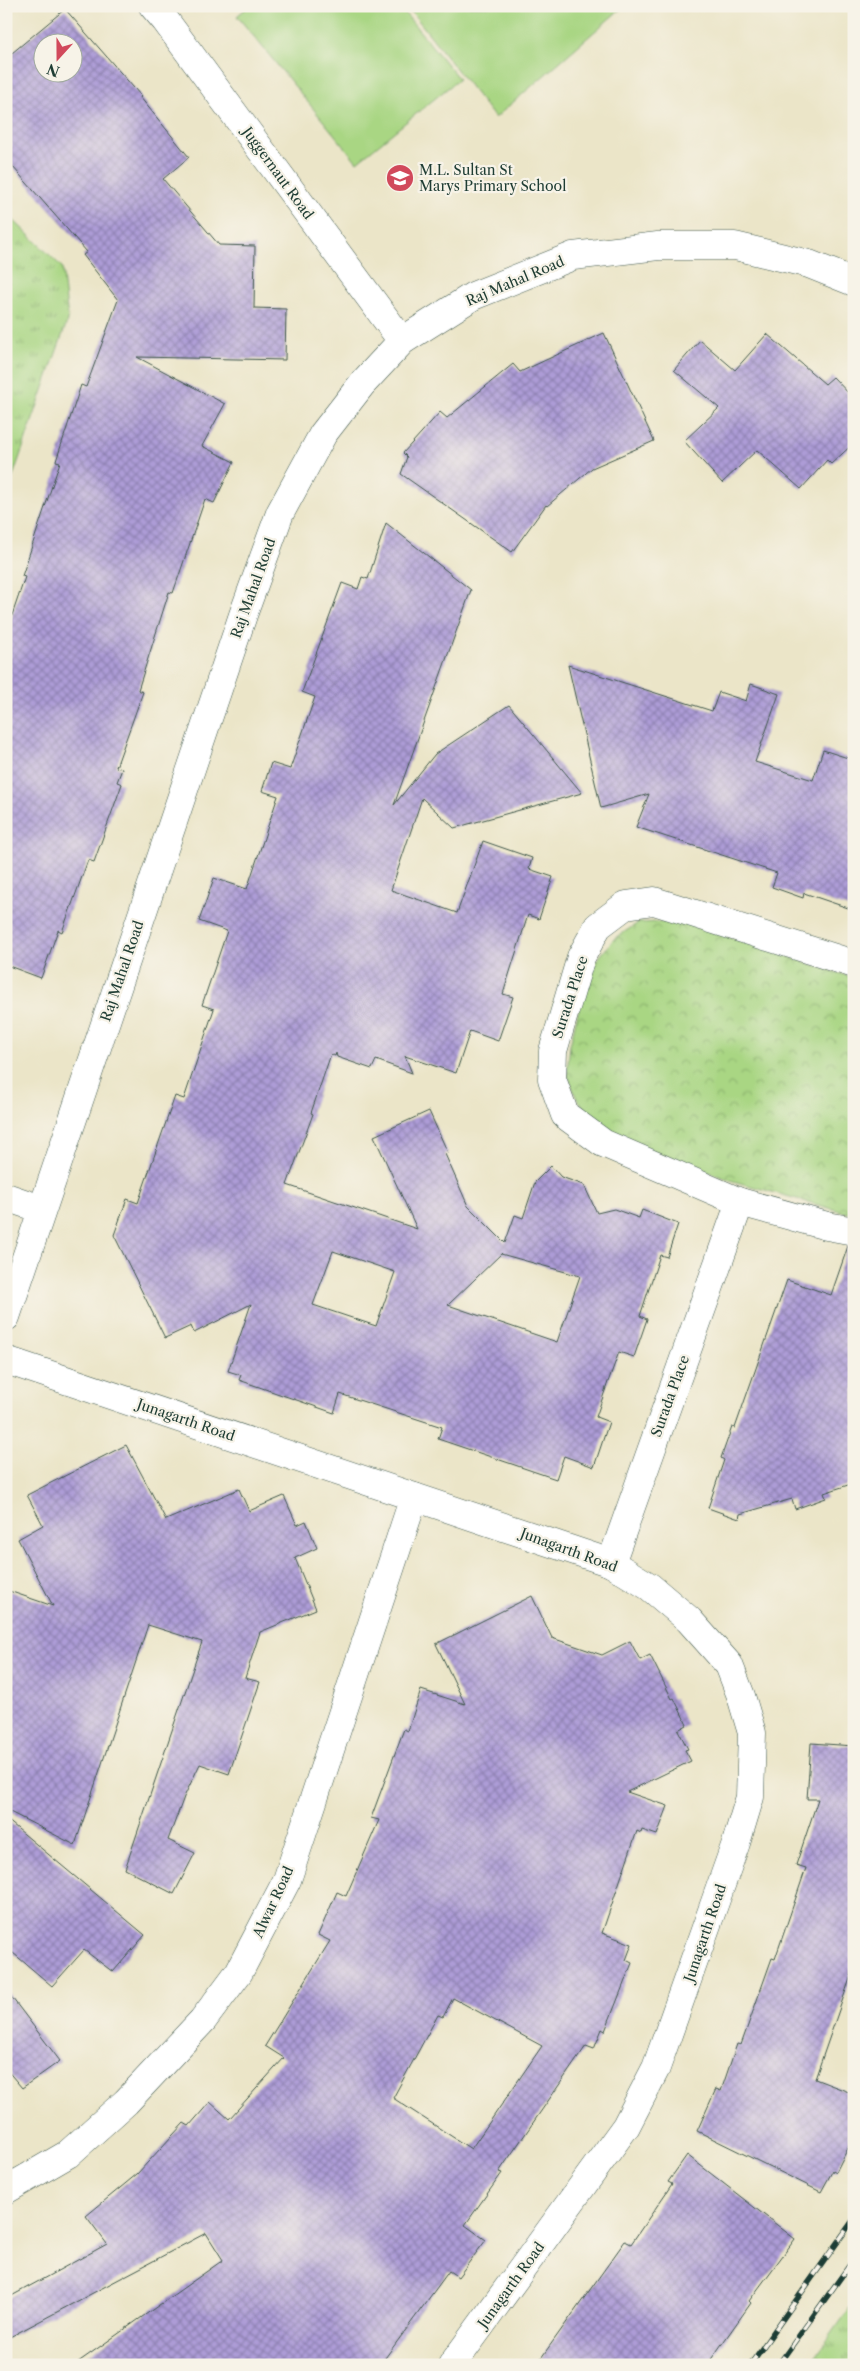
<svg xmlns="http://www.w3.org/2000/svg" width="860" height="2371" font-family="'Libre Caslon Text',serif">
<defs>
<pattern id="grass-tufts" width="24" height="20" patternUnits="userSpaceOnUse" patternTransform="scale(1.25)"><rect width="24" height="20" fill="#a9d683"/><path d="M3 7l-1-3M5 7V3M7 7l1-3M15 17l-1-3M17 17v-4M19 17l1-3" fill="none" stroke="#89af6c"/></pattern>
<pattern id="park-crowns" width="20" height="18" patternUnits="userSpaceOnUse" patternTransform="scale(1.25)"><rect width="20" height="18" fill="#a9d683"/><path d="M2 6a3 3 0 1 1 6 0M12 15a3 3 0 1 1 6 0" fill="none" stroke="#89af6c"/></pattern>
<pattern id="building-cross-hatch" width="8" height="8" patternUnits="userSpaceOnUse" patternTransform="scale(1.25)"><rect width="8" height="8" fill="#ad9cd7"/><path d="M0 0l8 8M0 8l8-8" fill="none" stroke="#8c80af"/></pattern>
</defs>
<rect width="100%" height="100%" fill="#f7f3e8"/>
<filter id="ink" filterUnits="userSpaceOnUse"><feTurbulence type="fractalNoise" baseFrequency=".02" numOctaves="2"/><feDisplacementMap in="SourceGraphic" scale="10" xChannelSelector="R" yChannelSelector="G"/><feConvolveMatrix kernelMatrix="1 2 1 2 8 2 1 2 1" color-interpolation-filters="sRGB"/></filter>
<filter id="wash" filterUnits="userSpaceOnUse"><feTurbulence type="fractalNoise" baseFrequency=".0096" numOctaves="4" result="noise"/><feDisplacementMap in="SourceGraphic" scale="20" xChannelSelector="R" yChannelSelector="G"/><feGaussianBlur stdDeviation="1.12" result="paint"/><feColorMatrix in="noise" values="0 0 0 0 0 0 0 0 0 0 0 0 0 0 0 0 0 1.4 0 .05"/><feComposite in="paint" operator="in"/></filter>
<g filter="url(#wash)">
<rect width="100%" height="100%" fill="#ebe5c8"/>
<!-- grass -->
<g fill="url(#grass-tufts)" stroke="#648a5c">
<path d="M6,213L62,267L68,319L6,496Z"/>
<path d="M854,2302V2365H810Z"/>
</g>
<!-- park -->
<path fill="url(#park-crowns)" stroke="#648a5c" d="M679,921L854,978V1215L733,1181L634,1145L593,1120L576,1097L567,1073L570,1045L584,988L596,961L614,939L638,923Z"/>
<!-- garden -->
<g fill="#a9d683" stroke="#648a5c">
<path d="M249,6H399L459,79L357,162L237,16Z"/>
<path d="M407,6H624L495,118Z"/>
</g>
<g id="blocks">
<!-- building -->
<g fill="url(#building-cross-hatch)" fill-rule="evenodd">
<path d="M65,9L141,96L140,97L189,157L163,179L219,245L255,246L254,308L286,309L285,360L137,357L225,404L202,446L234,462L214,503L205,499L173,593L169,592L138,690L143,692L116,767L122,769L117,782L122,784L94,862L88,860L62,932L58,930L41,978L6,965V633L25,577L22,576L60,462L56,461L81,385L86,387L118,300L83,255L87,252L6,159V58ZM42,42H72V72H42Z"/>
<path d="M604,333L654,441L592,468L547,506L546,505L512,552L401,474L407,457L403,453L440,412L447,418L513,364L520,372Z"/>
<path d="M767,334L825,384L833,377L854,399V443L831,464L827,460L801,489L757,450L722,483L684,441L719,408L674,370L700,340L735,370Z"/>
<path d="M386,523L471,590L394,805L435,754L509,705L582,793L454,828L422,798L391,890L457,913L483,841L532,858L529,869L553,877L539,919L528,915L503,994L513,997L498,1041L470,1031L456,1073L405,1056L412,1073L376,1060L372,1069L337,1057L336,1053L335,1056L331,1054L311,1113L313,1114L287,1185L417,1229L374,1136L429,1111L448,1153L445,1154L468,1206L505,1243L515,1215L523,1218L535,1182L551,1166L561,1177L584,1185L597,1213L614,1209L639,1218L642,1210L678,1224L667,1257L660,1255L640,1316L647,1319L634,1357L619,1352L608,1382L596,1417L609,1422L594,1467L564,1456L556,1479L438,1439L442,1427L340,1394L334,1413L239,1380L241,1375L228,1371L251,1304L194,1333L191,1326L165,1338L114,1235L127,1199L138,1203L175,1096L184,1099L214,1009L202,1005L227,931L199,921L214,878L247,889L278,796L262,791L271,763L290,769L315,697L302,692L342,583L358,589L362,577L368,579ZM333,1251L395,1272L376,1326L313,1305ZM502,1253L501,1254L580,1276L557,1342L448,1305Z"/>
<path d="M568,665L712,711L719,692L746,701L751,684L779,694L755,762L813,780L823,750L854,760V910L804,893L803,898L772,887L777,873L636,827L649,794L601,808Z"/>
<path d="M848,1246H854V1483L824,1493L826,1498L795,1509L792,1499L740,1514L739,1519L708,1508L724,1460L721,1458L732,1427L735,1428L787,1280L831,1295Z"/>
<path d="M126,1445L166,1520L239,1489L249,1511L284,1496L297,1525L306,1521L317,1548L295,1558L316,1609L260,1632L245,1678L260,1682L229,1774L200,1764L184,1797L168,1840L195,1853L174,1894L125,1869L202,1642L148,1625L75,1845L6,1810V1590L53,1606L18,1539L43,1525L27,1495Z"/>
<path d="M532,1596L552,1638L602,1655L630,1641L640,1660L650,1655L672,1699L674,1698L687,1725L678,1730L688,1749L685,1750L691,1761L627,1792L668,1806L657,1835L642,1830L641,1833L637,1831L602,1933L632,1944L626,1960L632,1963L605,2031L602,2029L594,2049L586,2046L499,2172L502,2173L465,2225L486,2240L458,2277L449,2271L380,2365H74L223,2260L206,2233L6,2339V2299L107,2244L86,2216L137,2174L184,2123L189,2126L210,2102L229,2119L284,2058L265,2046L330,1941L318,1935L337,1892L346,1896L379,1820L371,1818L404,1729L408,1731L421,1690L465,1704L436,1644ZM453,1998L542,2046L471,2149L393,2098L438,2015L443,2017Z"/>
<path d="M811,1743L854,1746V1967L815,2079L854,2094V2136L836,2172L833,2170L821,2192L697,2131L716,2089L721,2091L737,2044L741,2045L772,1958L775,1959L806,1868L796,1865L818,1799H807Z"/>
<path d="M6,1819L145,1935L113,1972L84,1950L52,1986L6,1947Z"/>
<path d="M6,1990L60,2061L22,2088L6,2069Z"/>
<path d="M687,2155L795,2239L749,2301L751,2303L707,2365H536L625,2241L631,2244L672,2184L668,2182Z"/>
</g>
</g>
</g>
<g filter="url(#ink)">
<use href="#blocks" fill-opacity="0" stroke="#3e564a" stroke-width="1"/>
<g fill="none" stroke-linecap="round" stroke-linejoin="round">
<defs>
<g id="minor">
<path d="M153,6L165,20L402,341"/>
<path d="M854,964L654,901L626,905L598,926L581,957L553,1051L552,1079L565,1115L603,1143L740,1202L827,1226L854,1231"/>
<path d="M6,1197L41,1209"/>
<path d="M6,1317L243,615L280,513L323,434L362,384L402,341L473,296L573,256L658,246H735L809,264L854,282"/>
<path d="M6,1360L611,1563L650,1587L689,1620L729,1665L741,1696L752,1733L750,1797L736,1843L656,2068L626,2126L452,2365"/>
<path d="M611,1563L740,1202"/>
<path d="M6,2190L68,2154L126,2102L203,2020L239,1972L287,1880L414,1497"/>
</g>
</defs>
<!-- minor casing -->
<use href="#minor" stroke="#3e564a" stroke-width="29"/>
<!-- minor -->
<use href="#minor" stroke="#fff" stroke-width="28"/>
<defs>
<g id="rail">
<path d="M750,2365L854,2219"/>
<path d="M778,2365L854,2259"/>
</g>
</defs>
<!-- rail casing -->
<use href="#rail" stroke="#1f3d34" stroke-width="5.5"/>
<!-- rail -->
<use href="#rail" stroke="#f7f3e8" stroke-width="4" stroke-dasharray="11" stroke-linecap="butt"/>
</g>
</g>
<!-- icons -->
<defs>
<symbol id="school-disc" viewBox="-11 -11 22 22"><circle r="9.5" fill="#d1495b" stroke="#f7f3e8"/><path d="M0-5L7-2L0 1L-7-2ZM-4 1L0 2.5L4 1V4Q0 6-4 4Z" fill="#fff"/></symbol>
</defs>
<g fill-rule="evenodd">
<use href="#school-disc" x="384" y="162" width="32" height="32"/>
</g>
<g text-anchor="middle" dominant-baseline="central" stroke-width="4.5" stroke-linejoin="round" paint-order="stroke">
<!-- poi labels -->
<g font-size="14" fill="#1f3d34" stroke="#f7f3e8" text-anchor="start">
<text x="419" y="170">M.L. Sultan St<tspan x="419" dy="16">Marys Primary School</tspan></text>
</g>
<!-- street labels -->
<g font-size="14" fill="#1f3d34" stroke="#f7f3e8">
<text transform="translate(278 173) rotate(54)">Juggernaut Road</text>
<text transform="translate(515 281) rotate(-23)">Raj Mahal Road</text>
<text transform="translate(253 588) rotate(-70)">Raj Mahal Road</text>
<text transform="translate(122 971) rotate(-71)">Raj Mahal Road</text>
<text transform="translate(570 997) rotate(-72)">Surada Place</text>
<text transform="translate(670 1396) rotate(-70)">Surada Place</text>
<text transform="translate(186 1420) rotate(19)">Junagarth Road</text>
<text transform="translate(569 1550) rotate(20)">Junagarth Road</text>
<text transform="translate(273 1902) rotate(-65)">Alwar Road</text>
<text transform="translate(705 1933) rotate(-71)">Junagarth Road</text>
<text transform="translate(511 2285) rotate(-54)">Junagarth Road</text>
</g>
</g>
<!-- margin -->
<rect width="860" height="2371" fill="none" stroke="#f7f3e8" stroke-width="25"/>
<!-- north arrow -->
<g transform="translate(58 58) rotate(201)"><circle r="24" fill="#f7f3e8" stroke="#a1aaa0"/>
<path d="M0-4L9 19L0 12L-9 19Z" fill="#d1495b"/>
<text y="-8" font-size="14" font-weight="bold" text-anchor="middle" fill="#1f3d34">N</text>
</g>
</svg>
